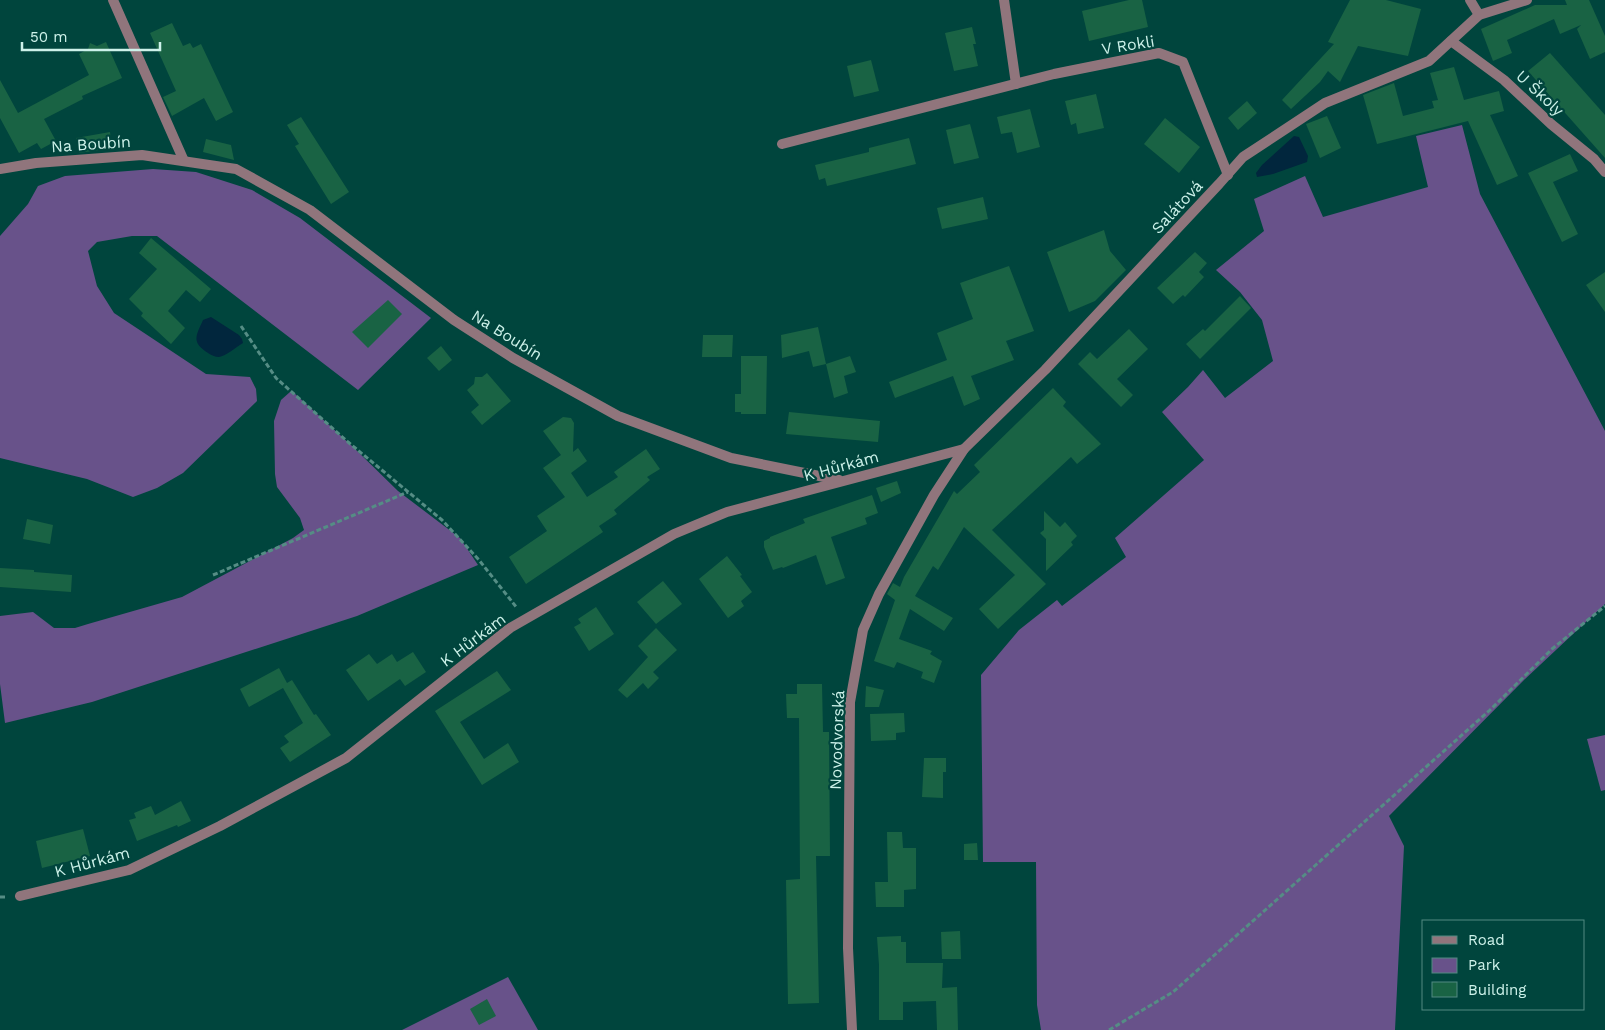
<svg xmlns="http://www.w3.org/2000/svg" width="1605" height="1030" font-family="'Work Sans',sans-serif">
<rect width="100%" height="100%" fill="#00453d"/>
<!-- green -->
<g fill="#68528a">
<path d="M1462,125L1480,194L1605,431V604L1524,680L1389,816L1404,846L1395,1030H1041L1037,1005L1036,862H983L981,675L1019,630L1057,600L1062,606L1126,557L1115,538L1204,460L1162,412L1188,387L1203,370L1225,398L1273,361L1262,320L1240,292L1216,270L1264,231L1254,199L1305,176L1323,217L1428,187L1416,136Z"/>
<path d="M153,169L196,172L252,190L300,218L431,318L358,390L157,236H132L97,242L88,251L97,286L114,313L206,374L250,377L256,389L257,401L183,473L157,488L133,497L87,479L0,458V236L28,204L38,186L65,176Z"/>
<path d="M290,392H293L352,446L398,491L460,538L478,565L357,616L92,702L5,723L0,684V616L33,612L54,628H75L88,624L182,597L293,538L304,530L300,518L277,487L275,474L274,421L281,400Z"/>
<path d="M1605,735V790L1601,791L1587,739Z"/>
<path d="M508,977L538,1030H402Z"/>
</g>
<!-- water -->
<g fill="#01263d">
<path d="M1294,136L1299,137L1308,156L1307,162L1273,174L1257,177L1256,173L1262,165Z"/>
<path d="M211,317L239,335L242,339L243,343C236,347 226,356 219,357C215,357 211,355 208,353C191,342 196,336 203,320Z"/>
</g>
<!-- building -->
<g fill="#196344">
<path d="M1129,0H1142L1148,27L1089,41L1082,11Z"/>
<path d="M1350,0H1386L1421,9L1408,56L1358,46L1340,82L1328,71L1320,82L1291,109L1282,100L1334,44L1328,42Z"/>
<path d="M1565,0H1589L1605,36V52L1590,59L1577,29L1581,25L1560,34L1554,19L1507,40L1512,53L1493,61L1481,29L1535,5H1567Z"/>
<path d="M172,23L183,46L190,43L193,48L201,44L233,112L216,121L204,98L172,116L163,97L176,91L150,33Z"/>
<path d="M972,27L976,44H973L978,66L954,71L945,33Z"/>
<path d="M106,42L122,78L82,96L83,99L44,119L56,141L41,149L37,143L19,153L0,118V80L18,113L89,75L79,54L88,49L90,43L97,46Z"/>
<path d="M1550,53L1605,115V158L1528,71Z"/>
<path d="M871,60L879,91L854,97L847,66Z"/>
<path d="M1454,67L1464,100L1499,91L1504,111L1490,115L1518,176L1497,185L1468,121L1377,144L1363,95L1394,83L1403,116L1434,108L1432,101L1438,100L1430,73Z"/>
<path d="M1096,94L1104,128L1078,134L1076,123L1071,125L1065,101Z"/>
<path d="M1247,101L1257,113L1238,130L1228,118Z"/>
<path d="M1030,109L1040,147L1017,153L1012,132L1001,134L997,117Z"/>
<path d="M1327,116L1341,148L1320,158L1306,124Z"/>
<path d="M301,117L349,192L331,204L295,146L299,144L287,125Z"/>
<path d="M1165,118L1200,147L1179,173L1144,144Z"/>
<path d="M970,124L979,158L954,164L946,130Z"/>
<path d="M110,132L112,148L79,153L76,138Z"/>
<path d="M909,138L916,164L827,186L825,178L819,180L815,165L869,152V148Z"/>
<path d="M206,139L231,145L234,160L203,152Z"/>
<path d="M1570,154L1578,171L1553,182L1578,234L1562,242L1528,173Z"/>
<path d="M983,197L988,219L942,229L937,208Z"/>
<path d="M1104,230L1110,251L1126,270L1095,301L1069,312L1047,252Z"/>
<path d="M151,238L211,289L200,302L186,290L168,311L185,328L171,344L141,316L143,313L129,299L157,269L139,253Z"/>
<path d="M1195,252L1207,263L1199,272L1204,277L1185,297L1183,295L1173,304L1157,288Z"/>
<path d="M1009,266L1034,331L1006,341L1014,360L971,376L980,399L964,406L953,376L895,398L889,382L947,360L937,333L973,319L960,283Z"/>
<path d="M1605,272V312L1586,285Z"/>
<path d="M1240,296L1251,308L1200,359L1186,344L1203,329L1205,331Z"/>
<path d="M388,300L402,314L368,348L352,332Z"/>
<path d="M818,327L826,364L813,367L809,351L782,358L781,335Z"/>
<path d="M1129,329L1148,349L1117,379L1133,395L1121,407L1078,364L1090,352L1097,359Z"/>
<path d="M703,335H733L732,357H702Z"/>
<path d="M441,346L452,360L439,371L427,358Z"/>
<path d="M741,356H767L766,414H741V412H735V394H741Z"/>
<path d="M850,356L856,372L844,376L848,393L834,398L826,364Z"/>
<path d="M487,373L511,401L482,425L471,412L479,405L467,390L474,384L475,377H482Z"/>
<path d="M1053,388L1066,402L1063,406L1101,444L1077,464L1071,457L992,530L1046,584L998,629L979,609L1015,575L964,527L938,570L933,566L915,596L953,618L944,631L910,609L899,639L932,651L930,654L942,661L934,683L921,678L923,672L897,662L894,668L874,661L895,600L887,594L893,583L900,587L904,577L954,491L957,494L980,472L974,465Z"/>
<path d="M789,412L880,421L878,442L786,434Z"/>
<path d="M563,417L571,418L574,423L573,452L578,448L587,461L571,473L587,497L618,477L614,472L646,449L660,469L647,477L650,480L614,510L617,514L599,526L603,532L526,584L509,557L547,531L537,516L565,497L543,468L561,455L543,431Z"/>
<path d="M897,481L901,493L881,502L876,488Z"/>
<path d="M872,495L878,513L865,518L867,524L831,537L845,578L826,585L816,555L783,568L782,567L773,570L764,547V541L770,538V537L805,523L803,519Z"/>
<path d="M1044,511L1060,527L1065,522L1077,536L1071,542L1073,545L1046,571V539L1040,533L1044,530Z"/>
<path d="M27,519L53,525L50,544L23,539Z"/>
<path d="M727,556L742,575L740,576L752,592L741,601L744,606L728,618L699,579Z"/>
<path d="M0,568L34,570V572L72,575L71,592L0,587Z"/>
<path d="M663,581L682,604L656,624L637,602Z"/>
<path d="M596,607L614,634L589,651L574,627L581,623L578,619Z"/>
<path d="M656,628L677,650L653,672L659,678L648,689L643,683L627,698L618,690L648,657L638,646Z"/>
<path d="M413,652L426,672L405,686L400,679L368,701L346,670L369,654L377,664L392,654L397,662Z"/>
<path d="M279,668L287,683L292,680L314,715L316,714L331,735L290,762L280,748L289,742L284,736L303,723L283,688L249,707L240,689Z"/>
<path d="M497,671L511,690L460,722L484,759L508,743L519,762L482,785L435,711Z"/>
<path d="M797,684H822L823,732H829L830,856H816L819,1003L788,1004L786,880L800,879L799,718H787L786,694H797Z"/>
<path d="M866,686L884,690L879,707H865Z"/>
<path d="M904,713L905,732L896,733V740L871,741L870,714Z"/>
<path d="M924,758H946V772H943V798L922,797Z"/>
<path d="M181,801L191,821L178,827L177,825L137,841L129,820L136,818L134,813L151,806L155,815Z"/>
<path d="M83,829L90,856L42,868L36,841Z"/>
<path d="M887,832H902L903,848H916V889L904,890V907H876L875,882H888Z"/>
<path d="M977,843L978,860H964V844Z"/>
<path d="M960,931L961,959H942L941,932Z"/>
<path d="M901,936V942H906V963H943L942,988L957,987L958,1030H937L936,1001L903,1002V1020H879V965L877,937Z"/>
<path d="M487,999L496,1016L479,1025L470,1009Z"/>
</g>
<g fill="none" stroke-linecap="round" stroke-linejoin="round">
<!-- path -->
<g stroke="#558d85" stroke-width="3" stroke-dasharray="5 2.5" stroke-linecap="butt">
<path d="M241,326L276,378L348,442L442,520L479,560L517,608"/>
<path d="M213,575L408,492"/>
<path d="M0,897H7"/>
<path d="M1109,1030L1173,992L1490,710L1552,649L1605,606"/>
</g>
<!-- street -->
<g stroke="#90757c" stroke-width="10">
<path d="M113,0L184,161"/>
<path d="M1004,0L1016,84"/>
<path d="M1470,0L1479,15"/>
<path d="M1451,41L1504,80L1551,124L1594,159L1605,172"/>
<path d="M782,144L1054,74L1159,53L1183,62L1228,175"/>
<path d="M0,169L36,163L142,155L236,169L310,210L454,320L513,358L618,416L731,458L839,480"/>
<path d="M20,896L129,870L220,826L346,758L510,628L674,534L727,512L964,449"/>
<path d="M852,1030L848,948L850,702L863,630L879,594L934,495L964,449L1045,370L1219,184L1243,157L1325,103L1429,61L1479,15L1527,0"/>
</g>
</g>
<g text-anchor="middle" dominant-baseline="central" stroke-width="4.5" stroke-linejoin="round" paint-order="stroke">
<!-- street labels -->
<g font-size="16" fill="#cdf2ea" stroke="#00453d">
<text transform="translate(1128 45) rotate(-9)">V Rokli</text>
<text transform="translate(1540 93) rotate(43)">U Školy</text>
<text transform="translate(91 144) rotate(-4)">Na Boubín</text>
<text transform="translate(1177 207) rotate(-47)">Salátová</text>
<text transform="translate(507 335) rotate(32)">Na Boubín</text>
<text transform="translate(841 466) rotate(-15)">K Hůrkám</text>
<text transform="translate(473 640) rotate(-37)">K Hůrkám</text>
<text transform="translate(837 740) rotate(-88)">Novodvorská</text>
<text transform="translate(92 862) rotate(-15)">K Hůrkám</text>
</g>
</g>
<!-- legend -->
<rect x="1422" y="920" width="162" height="90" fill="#00453d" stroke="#528a82"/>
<rect x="1432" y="936" width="25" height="8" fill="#90757c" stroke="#528a82"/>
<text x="1468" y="945" font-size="15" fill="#cdf2ea">Road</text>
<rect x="1432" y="958" width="25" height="15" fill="#68528a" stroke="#528a82"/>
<text x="1468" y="970" font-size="15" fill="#cdf2ea">Park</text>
<rect x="1432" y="982" width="25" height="15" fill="#196344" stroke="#528a82"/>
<text x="1468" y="995" font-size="15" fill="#cdf2ea">Building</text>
<!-- scale -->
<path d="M22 42v8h138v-8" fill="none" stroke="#cdf2ea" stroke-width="2.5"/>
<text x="30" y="42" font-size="15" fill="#cdf2ea" stroke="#00453d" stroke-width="4" paint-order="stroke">50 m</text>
</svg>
